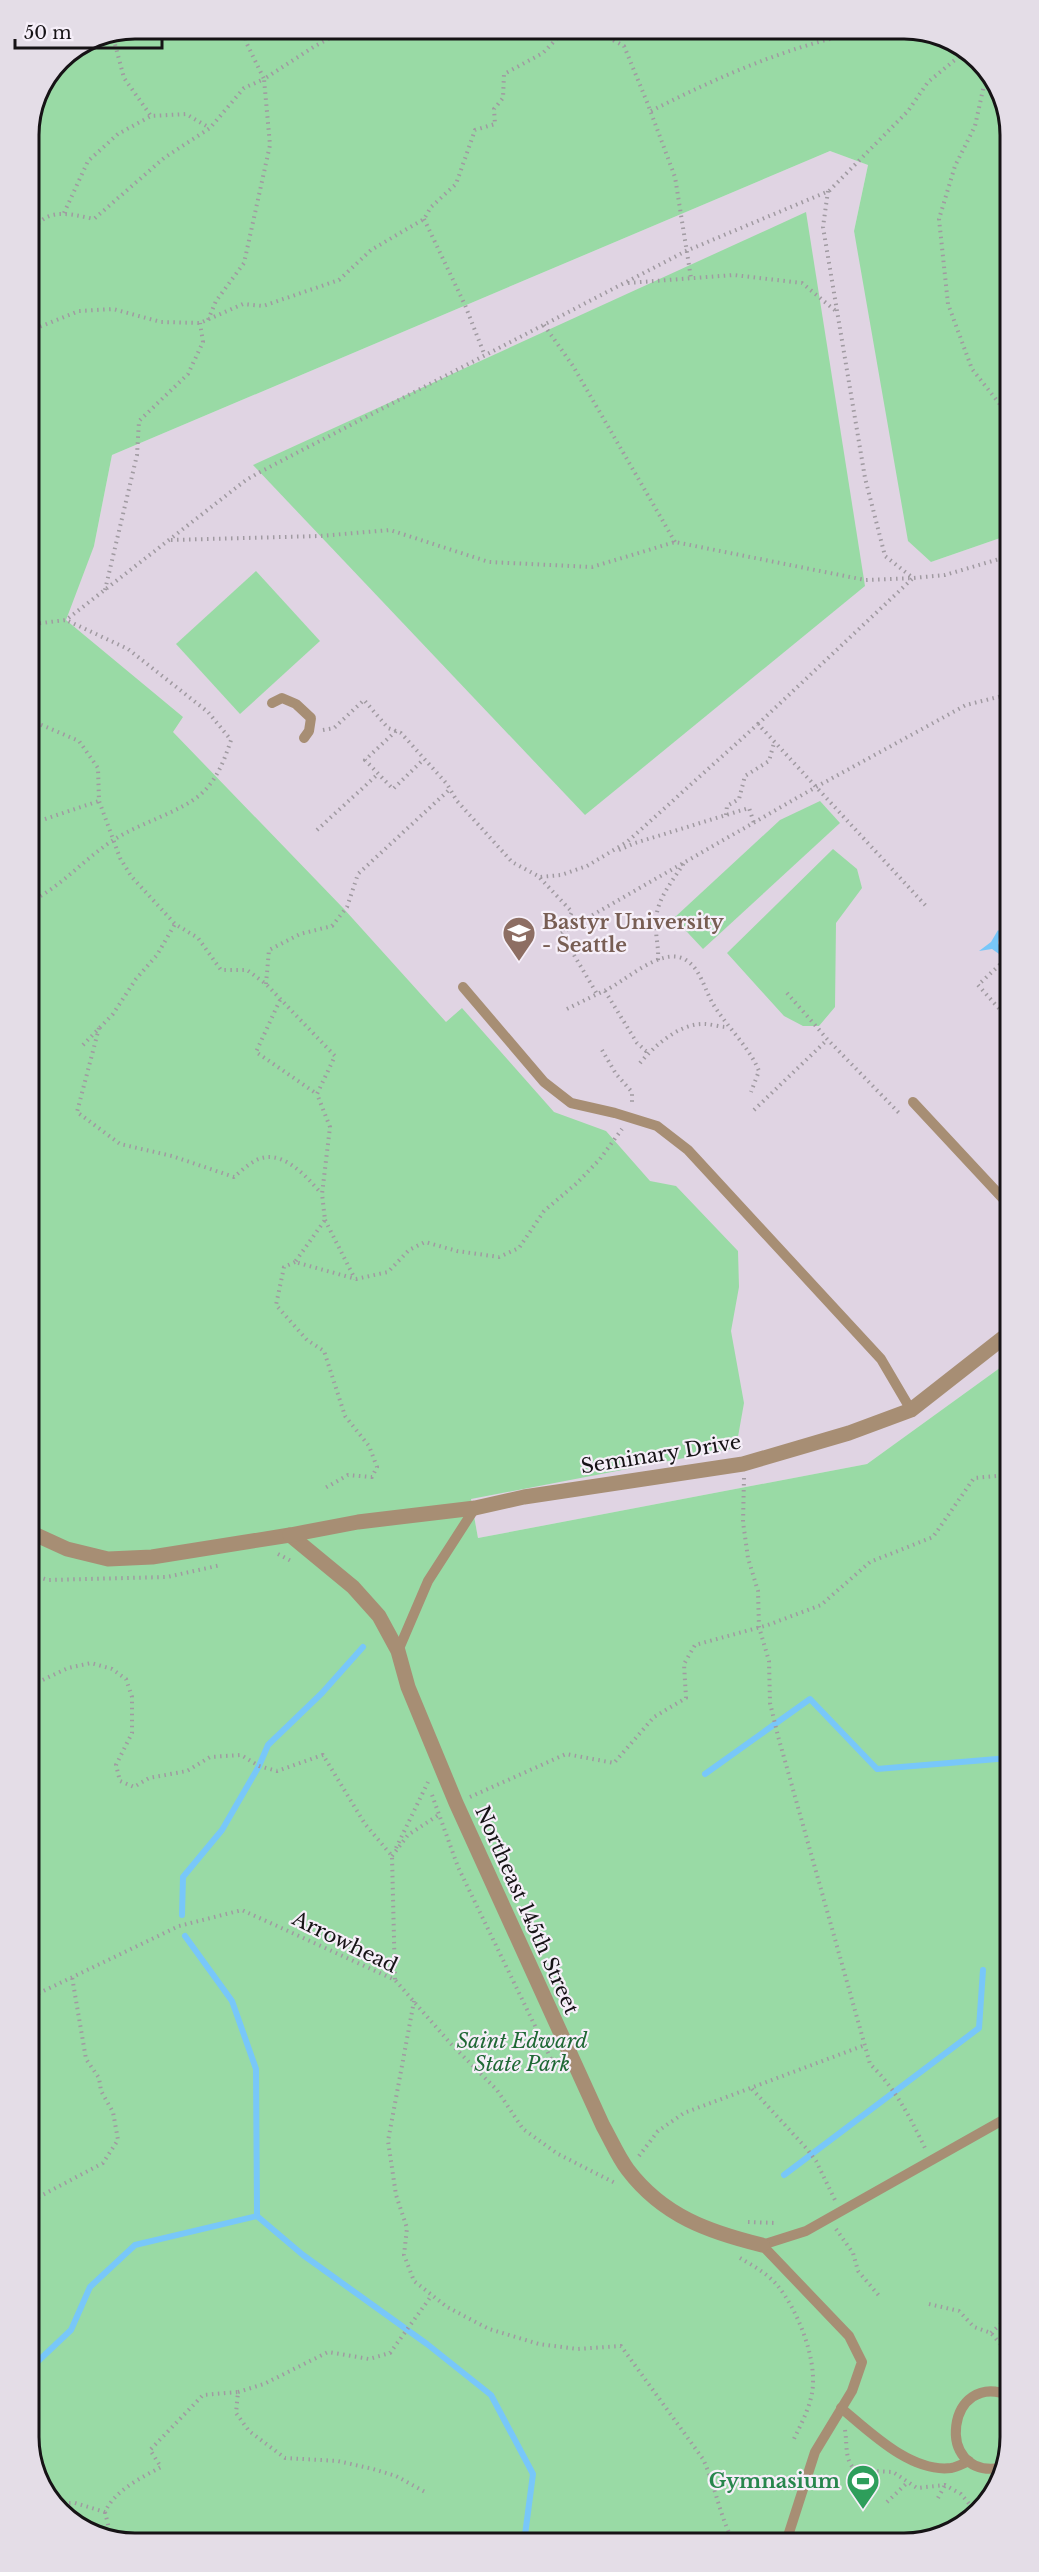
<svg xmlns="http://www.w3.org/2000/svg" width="1039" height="2572" font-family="'Libre Baskerville',serif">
<rect width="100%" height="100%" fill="#e9e2eb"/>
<!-- built -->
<path fill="#e0d4e3" d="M830,151L868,165L854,231L931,562L1006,536L1008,1362L867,1464L478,1538L457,1421L32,1388L30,503L94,546L112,455Z"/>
<!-- green -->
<g fill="#99daa5">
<path d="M135,29H911L969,51L1005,101L1006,536L931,562L908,541L854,231L868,165L830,151L112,455L94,546L66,620L183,717L173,732L344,909L446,1022L462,1008L554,1112L606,1131L650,1181L676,1186L738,1251L739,1287L731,1331L744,1403L736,1448L471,1499L478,1538L867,1464L1008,1362L1010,2437L989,2502L938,2538L128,2543L70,2521L34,2471L29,128L60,59L95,36Z"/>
<path d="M806,212L865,586L585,815L253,465Z"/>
<path d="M256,571L320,641L240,714L176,644Z"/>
<path d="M820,801L840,823L703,949L674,918L780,820Z"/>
<path d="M833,849L857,869L862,888L836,923L835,1007L819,1026H803L784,1016L727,953Z"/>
</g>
<!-- water -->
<path fill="#78c7f9" d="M998,930L1000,932L998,943L1002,951L999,954L992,949L979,951L991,942Z"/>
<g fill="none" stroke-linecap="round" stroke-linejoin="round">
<!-- stream -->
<g stroke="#78c7f9" stroke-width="6">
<path d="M705,1774L810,1699L877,1769L1009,1758"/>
<path d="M182,1915L183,1877L222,1830L259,1766L268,1745L322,1693L363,1647"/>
<path d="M185,1936L232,2001L256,2069L257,2216L303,2255L427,2344L491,2395L533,2474L525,2535L516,2541"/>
<path d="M784,2175L979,2028L983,1970"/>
<path d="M34,2365L71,2330L90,2287L135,2245L257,2216"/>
</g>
<!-- path -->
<g stroke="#a09aa1" stroke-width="4" stroke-dasharray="1.5 4.5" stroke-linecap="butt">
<path d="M592,29L624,46L647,102L675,177L691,278"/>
<path d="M112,33L124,78L151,116"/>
<path d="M988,78L984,85L975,126L955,166L939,219L948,304L972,369L1006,412"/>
<path d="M651,111C722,75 795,43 875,29"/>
<path d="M828,191L823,227L865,478L885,556L913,578L945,575L1006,557"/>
<path d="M64,213L88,161L118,134L151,116L186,114L210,128"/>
<path d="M424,219L465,305L485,356"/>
<path d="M29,239C42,206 66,213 94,219L164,158L210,128L244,88L264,79L246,42L244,29"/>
<path d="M29,278L33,290L29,320"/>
<path d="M628,283L734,275L802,283L837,312"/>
<path d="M208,320L216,301L244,263L270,145L264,79L315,46L347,29"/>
<path d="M544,325L573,366L675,542"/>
<path d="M29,331L79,311L113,309L161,322L200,323L243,304L263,306L339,280L371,250L424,219L431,207L456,184L475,130L495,124L494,109L503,98L504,74L543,53L566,29"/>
<path d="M171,540L320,536L390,530L489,562L592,567L675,542L865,580L913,578"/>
<path d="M105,590L137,455L139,421L188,374L203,342L200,323"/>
<path d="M30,629L34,624L66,620L246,480L260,472L686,251L829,191L908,111L928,82L967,50"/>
<path d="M30,720L79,741L98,768L99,801L120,858L131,876L175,924L198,938L221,970H247L266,984L335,1056L317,1094L330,1127L322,1194L325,1220L295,1262L356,1279L388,1272L409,1250L425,1242L457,1251L499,1257L519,1248L544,1211L577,1183L600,1159L622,1129"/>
<path d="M758,724L912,579"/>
<path d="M323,730L334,728L364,700L388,728L401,733L447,784L457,801L512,862L540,877L561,875L587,866L627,842L758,724L926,906"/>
<path d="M396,731L365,760L393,789L424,759"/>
<path d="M726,815L727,806L739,799L745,776L769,761L774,743"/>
<path d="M45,819L99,801"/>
<path d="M317,830L378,774"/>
<path d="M619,850L635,843L749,808L754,823"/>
<path d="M540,878L572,912L561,933L597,994"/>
<path d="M30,902C62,886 85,858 115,839C140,823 178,813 200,795C217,780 224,761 231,740L208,712L128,649L66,620"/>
<path d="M561,933L816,787L966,705L1006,695"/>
<path d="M658,960C659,947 655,935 656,922C656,899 673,881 684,863"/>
<path d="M266,984L269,950L300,934L332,926L347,907L358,874L450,789"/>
<path d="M605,991L637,1043L646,1051L649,1050"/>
<path d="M787,993L828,1040L900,1114"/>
<path d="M280,1000L256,1052L317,1094"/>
<path d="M567,1009C579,1003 591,997 604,991C625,982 662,945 686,960C702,970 705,993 715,1007C729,1029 749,1047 759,1071L751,1092"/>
<path d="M1007,1009L1003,1013L1007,1017"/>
<path d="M1003,1013L978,985L1007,958"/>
<path d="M99,1028L77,1112L120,1144L172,1156L234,1177C240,1172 246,1166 253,1162C279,1145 305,1175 321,1193"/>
<path d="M83,1045L113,1014L136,979L157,955L175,924"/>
<path d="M602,1050L616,1074L632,1092V1105"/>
<path d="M640,1063C654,1046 680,1023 704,1024C711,1024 720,1027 727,1027"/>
<path d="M754,1110L827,1040"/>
<path d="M325,1220L355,1279"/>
<path d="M295,1262L284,1267L276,1305L307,1340L324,1351L345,1416L369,1446L377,1467L372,1477L348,1475L325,1488"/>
<path d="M744,1478L743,1522L748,1558L758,1591L759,1627L769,1661L770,1703L778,1736L870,2064C895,2088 910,2117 925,2148"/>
<path d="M278,1554L293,1562"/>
<path d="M32,1575L48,1580L167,1577L221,1565"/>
<path d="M32,1685L68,1668L91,1663L112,1669L126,1679L132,1697V1733L116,1765L120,1781L134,1787L149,1778L187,1771L210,1757L241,1755L259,1766L277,1771L323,1755L365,1824L392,1856L395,1980"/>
<path d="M432,1795L458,1867L551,2059"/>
<path d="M470,1797L566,1754L614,1763L654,1717L686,1698L684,1664L695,1645L768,1625L821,1605L870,1562L933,1537L974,1478L1008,1475"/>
<path d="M396,1848L428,1782"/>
<path d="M392,1856L408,1835L440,1814"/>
<path d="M33,1996L179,1926L242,1910L395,1980L451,2044L497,2090L523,2129L558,2154L617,2184"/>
<path d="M414,2001L388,2141L396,2195L407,2228L404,2255L414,2281L447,2307L489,2329L539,2344L577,2349L621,2346L703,2459C715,2485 719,2513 732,2539"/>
<path d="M752,2089L807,2149L816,2161L835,2200"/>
<path d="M639,2156L658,2131L684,2113L865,2045"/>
<path d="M33,2200L103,2163L118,2140L113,2112L101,2091L99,2078L86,2059L72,1977"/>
<path d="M748,2222L777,2223"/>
<path d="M836,2229L853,2253L858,2271L881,2298"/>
<path d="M740,2258C752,2265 768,2274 777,2285C798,2310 818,2361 812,2393C809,2410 800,2426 793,2441"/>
<path d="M929,2304L959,2311L974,2327L991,2333L1010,2355"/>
<path d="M991,2333L1010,2315"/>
<path d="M238,2392L264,2384L328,2352L369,2359L390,2353L432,2295"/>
<path d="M845,2430C848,2448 843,2462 860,2474L872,2471L893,2472L917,2488L945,2485L961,2494L975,2511"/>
<path d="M938,2498L945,2485"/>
<path d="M887,2502L908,2482"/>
<path d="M57,2503H75L105,2512C115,2490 141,2478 161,2467L150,2450L203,2395L238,2392L236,2413L249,2431L285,2458L338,2461L373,2469L396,2476L427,2493"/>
<path d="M105,2512L111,2537"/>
</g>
<!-- service -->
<g stroke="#a78e74" stroke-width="10">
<path d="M272,703L282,698L296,704L311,718L309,731L304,738"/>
<path d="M463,987L544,1082L571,1103L615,1113L657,1126L688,1150L881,1359L911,1410"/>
<path d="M913,1102L1008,1204"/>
<path d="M398,1651L428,1581L475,1508"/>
<path d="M841,2408C870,2432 911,2473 951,2468C957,2467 964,2463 969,2461"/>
<path d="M1000,2468C933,2479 947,2368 1010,2396"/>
<path d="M787,2539L815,2452L852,2391L862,2362L849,2336L762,2245L806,2231L1010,2116"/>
</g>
<!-- minor -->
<g stroke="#a78e74" stroke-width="15">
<path d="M32,1533L67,1549L108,1559L152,1557L290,1535L353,1587L379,1616L398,1651L408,1687L456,1803L603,2126C611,2140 618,2157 628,2170C663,2216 709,2232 762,2245"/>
<path d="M290,1535L358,1522L475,1508L524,1497L743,1464L849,1433L911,1410L1008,1334"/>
</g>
</g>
<!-- icons -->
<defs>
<symbol id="university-pin" viewBox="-11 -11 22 30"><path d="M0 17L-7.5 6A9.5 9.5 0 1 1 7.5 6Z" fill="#8d6e63" stroke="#f6eff9"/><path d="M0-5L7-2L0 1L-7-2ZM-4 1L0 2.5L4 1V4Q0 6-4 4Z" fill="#fff"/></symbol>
<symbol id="stadium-pin" viewBox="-11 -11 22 30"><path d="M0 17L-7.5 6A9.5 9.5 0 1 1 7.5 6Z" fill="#2e9e5b" stroke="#f6eff9"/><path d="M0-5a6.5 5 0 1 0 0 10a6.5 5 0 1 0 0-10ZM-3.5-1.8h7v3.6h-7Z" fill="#fff"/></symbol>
</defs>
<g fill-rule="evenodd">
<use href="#university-pin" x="500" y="914" width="38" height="52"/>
<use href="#stadium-pin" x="844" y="2462" width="38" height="52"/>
</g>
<g text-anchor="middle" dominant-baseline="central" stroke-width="4.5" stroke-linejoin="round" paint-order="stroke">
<!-- education labels -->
<g font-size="20" font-weight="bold" fill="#785e54" stroke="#f6eff9" text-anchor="start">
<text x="542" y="922">Bastyr University<tspan x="542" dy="23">- Seattle</tspan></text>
</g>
<!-- street labels -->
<g font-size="20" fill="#161316" stroke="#f6eff9">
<text transform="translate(661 1454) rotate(-9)">Seminary Drive</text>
<text transform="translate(527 1910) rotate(66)">Northeast 145th Street</text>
<text transform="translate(345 1942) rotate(26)">Arrowhead</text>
</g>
<!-- park labels -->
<g font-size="20" font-style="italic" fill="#1f6835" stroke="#f6eff9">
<text x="522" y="2041">Saint Edward<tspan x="522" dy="23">State Park</tspan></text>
</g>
<!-- leisure labels -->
<g font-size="20" font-weight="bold" fill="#27864d" stroke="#f6eff9" text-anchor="end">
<text x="840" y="2481">Gymnasium</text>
</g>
</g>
<!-- crop -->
<path d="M0 0H1039V2572H0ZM135 39H904A96 96 0 0 1 1000 135V2437A96 96 0 0 1 904 2533H135A96 96 0 0 1 39 2437V135A96 96 0 0 1 135 39Z" fill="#e4dde7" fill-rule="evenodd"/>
<path fill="none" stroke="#161316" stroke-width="3" d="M135 39H904A96 96 0 0 1 1000 135V2437A96 96 0 0 1 904 2533H135A96 96 0 0 1 39 2437V135A96 96 0 0 1 135 39Z"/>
<!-- scale -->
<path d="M15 39v9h147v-9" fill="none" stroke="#161316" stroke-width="3"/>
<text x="24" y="39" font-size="18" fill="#161316" stroke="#f6eff9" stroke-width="4.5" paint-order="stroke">50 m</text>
</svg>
